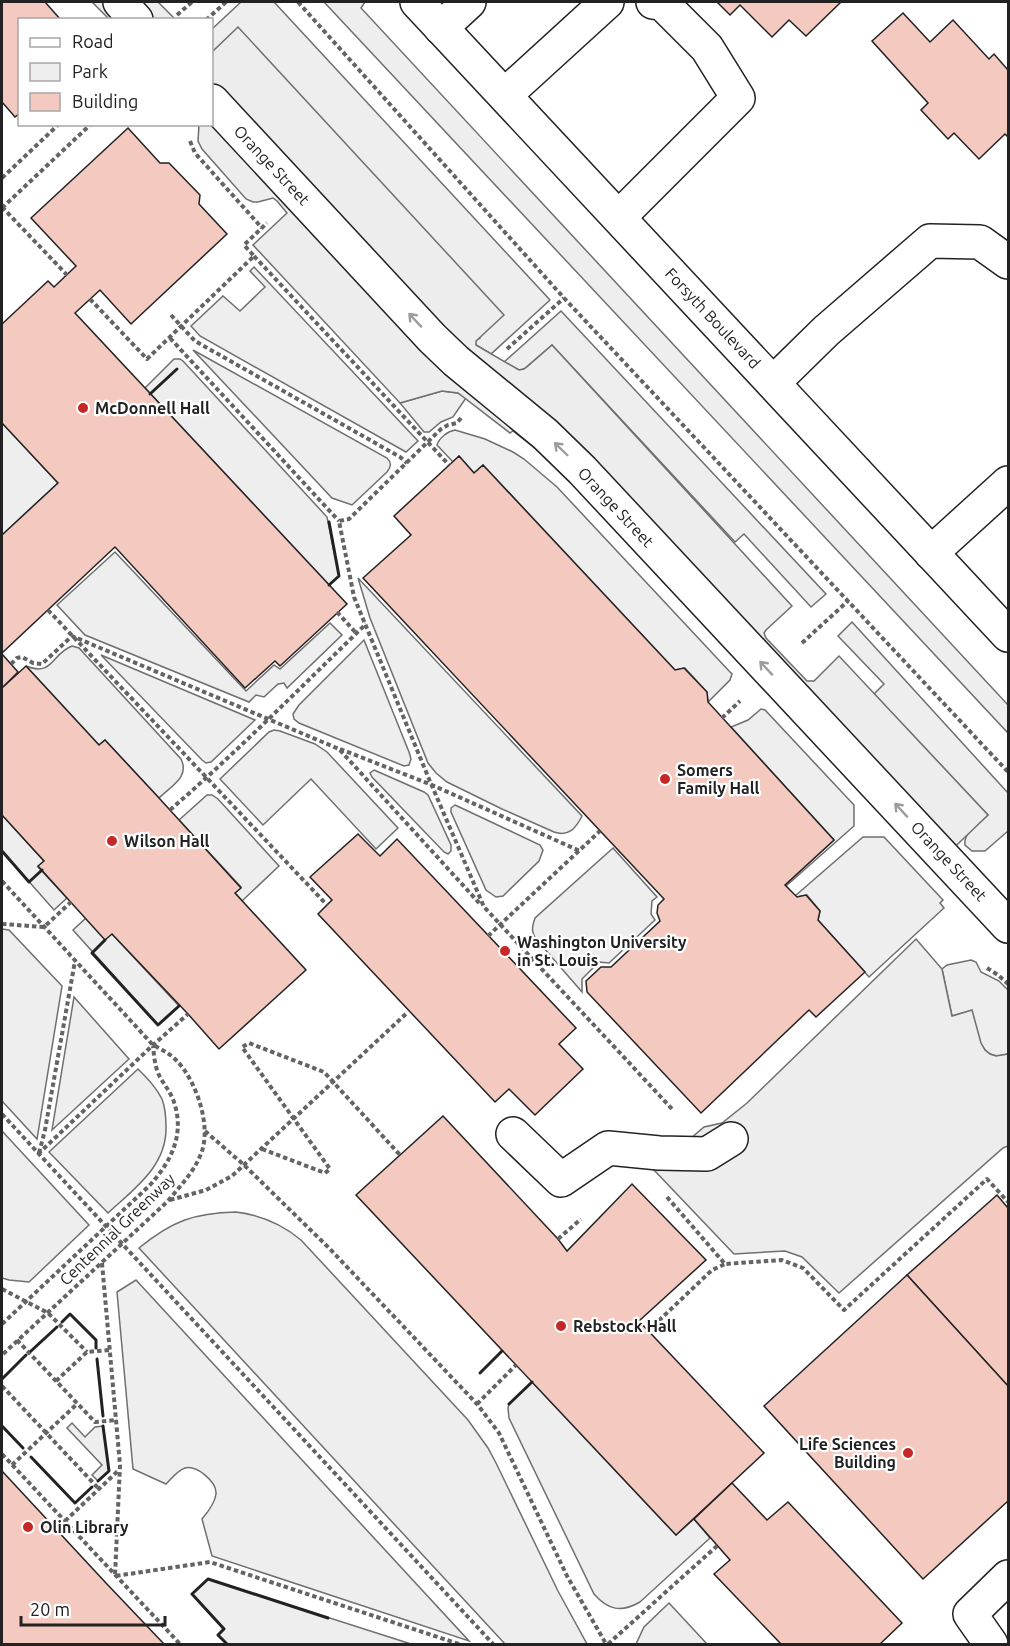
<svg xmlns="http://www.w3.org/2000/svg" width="1010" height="1646" font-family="Ubuntu,sans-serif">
<rect width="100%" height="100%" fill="#fff"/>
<!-- green -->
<g fill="#eee" stroke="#6f6f6f" stroke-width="1.5">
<path d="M241,2H274L550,300L491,354L476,345L475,341L480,338L238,28L212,52V29Z"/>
<path d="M324,2H365L361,8L1008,705V733Z"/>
<path d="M254,267L418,441L406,452L200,336L191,326L223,296L240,311L265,287L250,271Z"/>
<path d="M561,311L826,594L811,607L744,534L735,542L552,345L524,369L519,370L504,362Z"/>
<path d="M193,350L387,458C392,463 391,467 387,472L352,505L332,498Z"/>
<path d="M174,359H180L183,361L327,517L339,576L329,585L145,388Z"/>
<path d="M442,391L458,393L466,398L453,417L441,422L429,432H424L400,403Z"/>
<path d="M2,423L58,483L2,535Z"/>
<path d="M455,430L485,439L513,452L524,459L557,487L730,672L732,674L730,680L708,702L707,692L685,668L675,670L483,465L474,473L459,456L453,462L437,445C439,438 448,431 455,430Z"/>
<path d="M115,552L246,691L274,665L280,669L330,623L342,635L287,688L284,683L278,684L264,697L256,695L249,702L85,635L57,605Z"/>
<path d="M358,578L582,816C576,828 569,837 554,832L502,809L447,782L436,773L428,763L370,618Z"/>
<path d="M852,622L1008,793V831L985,851H972L965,845C963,832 979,824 988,815L874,694L884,684L838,636Z"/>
<path d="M364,640L409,752L411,759L409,765L404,766L299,723L294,719L293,714L299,705Z"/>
<path d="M72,646L79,648L181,759C190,777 171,786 159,798L105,740L99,745L26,666C53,677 51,654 72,646Z"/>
<path d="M101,655L255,720L211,762L206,763L202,760Z"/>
<path d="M761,709L765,710L854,805V826L786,886L785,885L834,840L731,727L748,720Z"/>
<path d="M274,730L280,731L315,744L327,752L398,828L376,849L311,779L263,825L220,779L269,732Z"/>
<path d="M374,770L424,792L428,795L451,845V851L448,854L444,852L372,777L370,773Z"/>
<path d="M207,795H212L218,799L279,866L242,901L235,893L241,887L179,820Z"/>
<path d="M455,805L540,845L543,850L539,861L503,896L496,897L486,890L451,812V808Z"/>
<path d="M2,815L44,861L38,867L67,898L54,910L2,851Z"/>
<path d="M863,837H884L943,900L940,903L944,908L869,977L818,920L820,911L807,895L797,897L795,896Z"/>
<path d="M613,848L657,897L652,901L651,914L655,920L609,963L599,962L582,979V992L536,939C531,931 532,927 535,918Z"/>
<path d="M86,918L112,934L179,1006L158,1025L73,930Z"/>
<path d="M2,929L9,930L62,986L37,1139L2,1101Z"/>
<path d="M971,960L976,962L981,972L999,981L1008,990V1054C1003,1055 998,1057 993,1055C978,1051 975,1024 971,1011L952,1016L942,969L947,965Z"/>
<path d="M74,997L129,1059L52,1130Z"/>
<path d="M138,1069C147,1078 156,1087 162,1099C165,1107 166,1118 166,1127C167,1166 134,1189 108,1213L49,1152Z"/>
<path d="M2,1131L89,1225L29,1282L9,1280L2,1278Z"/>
<path d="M236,1212C261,1215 282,1224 301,1240L468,1420L488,1448L496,1463L558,1591L587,1644H505L139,1248C172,1221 194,1213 236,1212Z"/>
<path d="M136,1280L469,1641L212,1556L202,1519C208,1512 215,1503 216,1494C217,1482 197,1465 185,1468C178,1470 171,1479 166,1484L133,1469L117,1292Z"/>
<path d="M532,1382L676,1535L694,1519L710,1538L640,1602C621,1613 608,1610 594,1594L509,1418L508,1408L509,1404Z"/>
<path d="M72,1423L85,1437L95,1427L103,1426L109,1471L98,1481L92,1475L102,1465L67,1428Z"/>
<path d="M208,1579L411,1644H227L218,1635L224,1628L192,1594Z"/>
<path d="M669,1603L707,1644H636L644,1627Z"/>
</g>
<!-- parking -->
<g fill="#ededed" stroke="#6f6f6f" stroke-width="1.5">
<path d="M92,2H158L175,19H109Z"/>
<path d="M238,27L504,315L476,341V345L519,370L524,369L528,366L552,345L792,606L766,630L764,633L766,638L807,681H814L839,656L988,815L935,866L564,471L513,431L510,433L458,393L442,391L400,403L253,245L287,213L277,201L273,198L258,202H253L246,199L202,149L198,141L199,125L212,124V52Z"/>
<path d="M916,939L942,969L952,1016L972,1010L981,1043L985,1050L990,1054L996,1056L1008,1054V1146L1003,1148L839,1293L802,1257L785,1251L734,1254L654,1170L704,1127L722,1123L747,1103Z"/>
</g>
<!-- building -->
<g fill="#f3c9c0" stroke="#222" stroke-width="1.5">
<path d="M2,2H45L61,20H20V113L15,117L2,102Z"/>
<path d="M717,2H841L806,36L789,20L772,37L740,5L730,15Z"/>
<path d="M903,13L930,42L953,20L989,59L994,54L1008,70V137L1005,134L979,159L954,133L948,139L921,110L928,103L872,41Z"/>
<path d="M128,128L160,163H169L200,195L199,204L227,234L131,324L100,290L75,313L347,604L280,666L275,661L245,688L115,547L2,653V535L58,483L2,423V324L48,281L54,287L76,266L31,218Z"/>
<path d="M459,456L474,473L483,465L675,670L684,668L707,692L708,702L834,840L785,885L797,897L806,895L820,911L818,920L865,972L816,1017L809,1010L701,1113L587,992L586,981L601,967H611L660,921L657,913L658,905L664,899L363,578L411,535L394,516Z"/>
<path d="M2,654L18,672L2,688Z"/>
<path d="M26,666L99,745L105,740L159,798L241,888L235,893L306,970L219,1049L188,1014L112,934L105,940L38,866L44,861L2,815V688Z"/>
<path d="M358,834L380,856L397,839L576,1028L559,1044L583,1069L535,1115L509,1089L495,1102L318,914L332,900L310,877Z"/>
<path d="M443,1116L558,1239L567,1251L632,1184L706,1260L639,1321L764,1453L676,1535L356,1195Z"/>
<path d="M997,1195L1008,1208V1386L907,1275Z"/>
<path d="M907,1275L1008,1386V1501L923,1579L764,1406Z"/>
<path d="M2,1471L106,1583L164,1644H2Z"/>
<path d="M732,1483L767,1520L788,1502L902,1623L880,1644H781L714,1574L730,1560L694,1519Z"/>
</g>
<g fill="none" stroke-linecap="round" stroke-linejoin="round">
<defs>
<g id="minor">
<path d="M120,2L136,20"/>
<path d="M441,28L469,2"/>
<path d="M505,95L607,2"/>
<path d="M212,101L432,338L456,361L545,434L582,470L1008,926"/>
<path d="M619,217L738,98L707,48L662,3L653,2"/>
<path d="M773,383L826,331L930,241L980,242L1008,262"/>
<path d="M931,553L1008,483"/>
<path d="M513,1134L561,1180L608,1148L659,1153L707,1154L731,1139"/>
<path d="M991,1644L970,1614L1008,1577"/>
</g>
<path id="major" d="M417,2L1008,635"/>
</defs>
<!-- minor casing -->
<use href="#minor" stroke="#222" stroke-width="36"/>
<!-- major casing -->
<use href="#major" stroke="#222" stroke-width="36"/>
<!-- path -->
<g stroke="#646464" stroke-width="4" stroke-dasharray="4.5 3" stroke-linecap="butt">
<path d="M298,2L564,298L1008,772"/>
<path d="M177,15L192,2"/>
<path d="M206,20L226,2"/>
<path d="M190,141L195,153L262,228"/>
<path d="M2,178L59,124"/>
<path d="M2,207L67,275"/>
<path d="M2,208L91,124"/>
<path d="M254,256L449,465"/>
<path d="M90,299L147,359L254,256L244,245L267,223"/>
<path d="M171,315L195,341L400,457L407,463"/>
<path d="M170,338L339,521"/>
<path d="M507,349L564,298"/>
<path d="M461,418L457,423L448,425L441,429L349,519L339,521L354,597L429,779L484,907L673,1110"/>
<path d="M48,610L327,905"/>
<path d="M337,612L356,633"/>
<path d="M802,643L848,601"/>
<path d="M11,664L17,658L22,657L33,663L42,664L72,636L339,749L481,905"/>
<path d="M722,718L740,701"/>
<path d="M340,749L432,785L580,851"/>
<path d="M170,810C238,751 301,687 366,624"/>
<path d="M2,881L153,1045C161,1049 169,1053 176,1060C196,1080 211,1124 202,1151C195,1171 181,1185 168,1201L2,1355"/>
<path d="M2,924L44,927L71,902"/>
<path d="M488,936L600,831"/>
<path d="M987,968L998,975L1008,984"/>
<path d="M2,1114L493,1644"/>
<path d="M205,1131L244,1165L329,1248L477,1404L499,1433L567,1576L606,1644"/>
<path d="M262,1149L325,1173L330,1169L242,1047L249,1043L324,1072L400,1155"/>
<path d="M39,1153L45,1130L75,961"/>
<path d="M38,1154L153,1045L188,1014"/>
<path d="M667,1197L725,1264L782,1260L803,1268L844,1310L987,1179L1008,1202"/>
<path d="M170,1200L206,1190L232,1176L408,1012"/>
<path d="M558,1239L581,1219"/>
<path d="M102,1263L120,1465L115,1576L210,1562L459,1644"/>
<path d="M2,1289L48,1313L87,1352"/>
<path d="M2,1324L149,1186C171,1162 185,1135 174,1102C171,1093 165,1086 160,1077C155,1068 154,1056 153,1046"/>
<path d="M648,1331L712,1270L725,1264"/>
<path d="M17,1340L95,1422L117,1420"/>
<path d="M56,1381L87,1352L109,1350"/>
<path d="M2,1386L99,1489"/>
<path d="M477,1404L516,1365"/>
<path d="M2,1454L180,1644"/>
<path d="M12,1465L77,1404"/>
<path d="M65,1521L119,1470"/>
<path d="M608,1644L717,1546"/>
</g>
<!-- minor -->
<use href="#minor" stroke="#fff" stroke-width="33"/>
<!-- major -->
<use href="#major" stroke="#fff" stroke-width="33"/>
<!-- wall -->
<g stroke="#222" stroke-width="3">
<path d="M150,394L177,369"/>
<path d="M329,522L339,576L329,585"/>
<path d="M2,851L29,882L42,870"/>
<path d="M105,940L92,953L158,1025L179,1006"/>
<path d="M62,1322L70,1314L96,1340V1348"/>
<path d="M31,1351L57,1327"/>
<path d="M97,1359L103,1416"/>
<path d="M480,1373L502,1351"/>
<path d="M2,1379L26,1355"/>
<path d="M509,1404L532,1382"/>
<path d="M2,1426L23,1448"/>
<path d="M31,1457L75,1503L92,1487"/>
<path d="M98,1481L109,1471L103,1426"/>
<path d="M227,1644L218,1635L224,1629L192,1594L208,1579L328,1618"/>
</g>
</g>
<!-- one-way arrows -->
<defs><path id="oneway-shaft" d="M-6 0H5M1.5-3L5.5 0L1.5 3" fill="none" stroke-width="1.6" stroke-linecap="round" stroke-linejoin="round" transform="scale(1.5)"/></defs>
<g stroke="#9c9c9c">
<use href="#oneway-shaft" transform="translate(415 320) rotate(-133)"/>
<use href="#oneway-shaft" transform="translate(561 449) rotate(-136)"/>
<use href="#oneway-shaft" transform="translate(766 668) rotate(-133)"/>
<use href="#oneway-shaft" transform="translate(901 810) rotate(-133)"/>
</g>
<!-- markers -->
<g fill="#c62828" stroke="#fff" stroke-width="2">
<circle cx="83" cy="408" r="6"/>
<circle cx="665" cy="779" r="6"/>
<circle cx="112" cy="841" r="6"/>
<circle cx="505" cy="951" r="6"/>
<circle cx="561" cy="1326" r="6"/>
<circle cx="908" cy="1453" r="6"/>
<circle cx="28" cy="1527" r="6"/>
</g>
<g text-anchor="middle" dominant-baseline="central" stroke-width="4.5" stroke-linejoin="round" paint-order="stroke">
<!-- street labels -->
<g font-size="16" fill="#222" stroke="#fff">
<text transform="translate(272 165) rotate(47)">Orange Street</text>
<text transform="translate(713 318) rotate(47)">Forsyth Boulevard</text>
<text transform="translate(616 507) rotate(47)">Orange Street</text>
<text transform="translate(949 861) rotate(47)">Orange Street</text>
<text transform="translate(117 1229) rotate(-44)">Centennial Greenway</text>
</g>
<!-- poi labels -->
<g font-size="16" font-weight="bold" fill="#222" stroke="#fff" text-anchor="start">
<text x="95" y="408">McDonnell Hall</text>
<text x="677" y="770">Somers<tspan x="677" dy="18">Family Hall</tspan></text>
<text x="124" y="841">Wilson Hall</text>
<text x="517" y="942">Washington University<tspan x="517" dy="18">in St. Louis</tspan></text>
<text x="573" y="1326">Rebstock Hall</text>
<text x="896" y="1444" text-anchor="end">Life Sciences<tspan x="896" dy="18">Building</tspan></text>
<text x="40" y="1527">Olin Library</text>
</g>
</g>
<!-- border -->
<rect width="1010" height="1646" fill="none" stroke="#222222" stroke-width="6"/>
<!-- legend -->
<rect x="18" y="18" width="195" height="108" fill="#ffffff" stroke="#a7a7a7" stroke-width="1.5"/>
<rect x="30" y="38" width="30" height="9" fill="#ffffff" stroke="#a7a7a7" stroke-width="1.5"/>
<text x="72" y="48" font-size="18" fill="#222222">Road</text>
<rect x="30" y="63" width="30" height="18" fill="#eeeeee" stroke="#a7a7a7" stroke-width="1.5"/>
<text x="72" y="78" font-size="18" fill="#222222">Park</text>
<rect x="30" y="93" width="30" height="18" fill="#f3c9c0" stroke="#a7a7a7" stroke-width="1.5"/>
<text x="72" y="108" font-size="18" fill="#222222">Building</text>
<!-- scale -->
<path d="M21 1616v9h144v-9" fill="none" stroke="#222222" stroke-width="3"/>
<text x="30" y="1616" font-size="18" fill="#222222" stroke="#ffffff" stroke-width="4.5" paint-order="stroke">20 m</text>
</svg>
